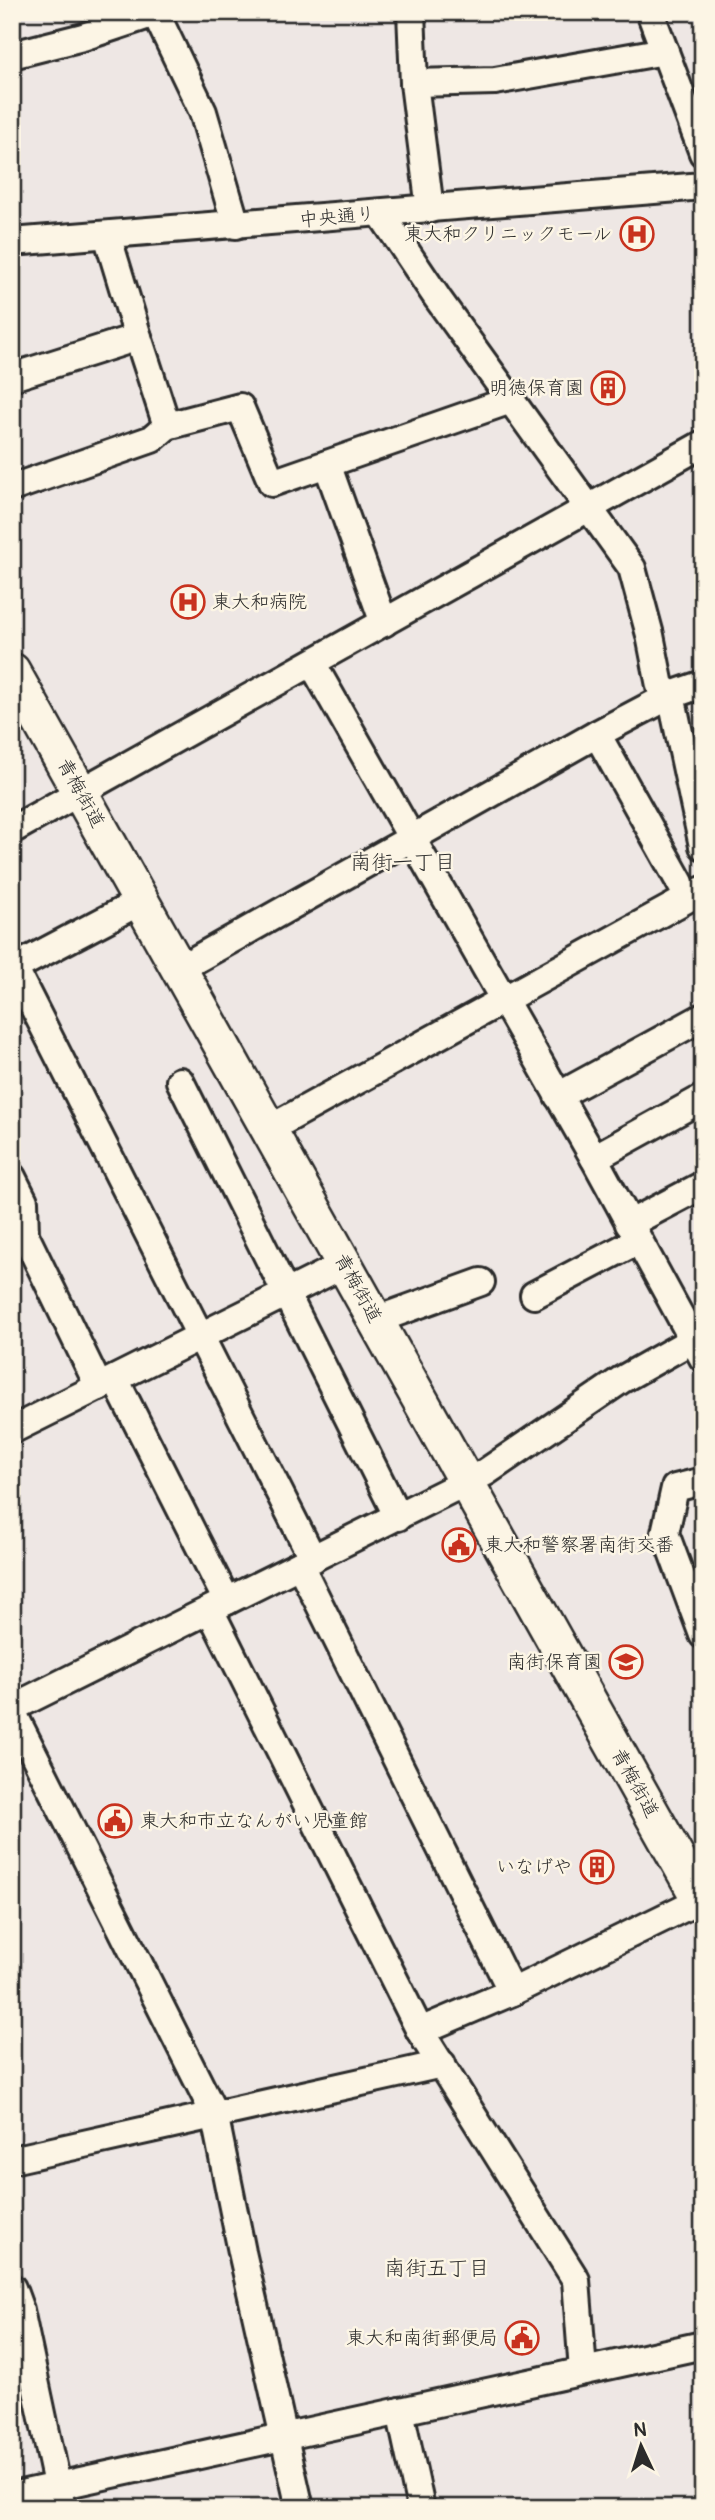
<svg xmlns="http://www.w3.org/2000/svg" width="715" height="2520" font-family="Pangolin,'Klee One',sans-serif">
<rect width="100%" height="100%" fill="#eee7e4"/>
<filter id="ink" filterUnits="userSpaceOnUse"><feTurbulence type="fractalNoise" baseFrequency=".0143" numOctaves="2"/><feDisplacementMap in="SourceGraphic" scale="14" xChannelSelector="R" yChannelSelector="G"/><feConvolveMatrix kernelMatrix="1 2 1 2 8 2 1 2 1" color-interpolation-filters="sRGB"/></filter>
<g filter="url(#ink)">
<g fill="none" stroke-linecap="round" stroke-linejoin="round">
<defs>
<g id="minor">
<path d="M155,12L203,112L236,225"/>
<path d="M411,12L414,83L430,209"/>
<path d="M650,12L703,153"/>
<path d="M12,55L83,37L155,13"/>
<path d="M414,83L495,81L665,51"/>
<path d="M381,214L438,299L632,568L650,635L660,686L671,695L703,846"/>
<path d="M107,235L138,337L167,426"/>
<path d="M12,242L703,186"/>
<path d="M12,377L138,337"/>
<path d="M327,464L384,623"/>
<path d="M12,488L152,439L167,426L240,407L272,483L511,400"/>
<path d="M312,663L594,1158L703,1358"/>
<path d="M597,734L688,897"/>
<path d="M12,830L703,444"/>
<path d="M14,968L313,1559"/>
<path d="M12,969L141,901"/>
<path d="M179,969L597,734L671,695L703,684"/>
<path d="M180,1081L398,1517"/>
<path d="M558,1096L703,1017"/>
<path d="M269,1129L703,890"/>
<path d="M594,1158L703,1098"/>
<path d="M12,1177L24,1201L25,1235L99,1387"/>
<path d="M629,1224L703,1185"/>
<path d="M534,1295L637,1241"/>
<path d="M376,1320L481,1282"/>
<path d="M115,1379L227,1601"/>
<path d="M12,1430L345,1264"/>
<path d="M703,1481L675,1488L665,1533L703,1635"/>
<path d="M300,1565L512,1992"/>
<path d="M210,1610L420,2031L576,2280L583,2371"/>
<path d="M12,1708L486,1472L621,1380L703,1334"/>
<path d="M12,1711L214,2113L242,2252L300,2508"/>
<path d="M420,2031L512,1992L700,1900"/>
<path d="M12,2160L442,2064"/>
<path d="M12,2288L20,2310L62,2508"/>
<path d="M400,2411L421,2508"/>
<path d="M12,2496L703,2345"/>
</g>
<path id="major" d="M12,671L703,1905"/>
</defs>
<!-- minor casing -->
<use href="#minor" stroke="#2b2b2b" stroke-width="32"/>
<!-- major casing -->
<use href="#major" stroke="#2b2b2b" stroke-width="40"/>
<!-- minor -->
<use href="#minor" stroke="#fcf5e5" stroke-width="26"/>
<!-- major -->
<use href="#major" stroke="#fcf5e5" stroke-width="35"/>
</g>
</g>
<!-- icons -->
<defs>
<symbol id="hospital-ring" viewBox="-11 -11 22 22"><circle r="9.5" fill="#fcf5e5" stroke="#c8321e" stroke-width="1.5"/><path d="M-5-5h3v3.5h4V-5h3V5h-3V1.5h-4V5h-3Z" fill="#c8321e"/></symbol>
<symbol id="building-ring" viewBox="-11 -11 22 22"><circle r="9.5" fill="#fcf5e5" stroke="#c8321e" stroke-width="1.5"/><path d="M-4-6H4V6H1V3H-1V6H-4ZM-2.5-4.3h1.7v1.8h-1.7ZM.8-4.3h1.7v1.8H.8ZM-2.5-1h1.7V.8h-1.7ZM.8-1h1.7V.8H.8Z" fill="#c8321e"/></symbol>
<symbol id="civic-ring" viewBox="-11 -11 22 22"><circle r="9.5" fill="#fcf5e5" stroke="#c8321e" stroke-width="1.5"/><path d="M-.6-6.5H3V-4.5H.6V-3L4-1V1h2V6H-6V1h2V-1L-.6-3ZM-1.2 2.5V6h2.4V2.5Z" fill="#c8321e"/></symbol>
<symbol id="school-ring" viewBox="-11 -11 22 22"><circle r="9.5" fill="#fcf5e5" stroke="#c8321e" stroke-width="1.5"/><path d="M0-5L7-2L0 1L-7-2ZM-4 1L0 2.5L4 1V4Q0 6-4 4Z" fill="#c8321e"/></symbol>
</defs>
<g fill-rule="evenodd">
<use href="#hospital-ring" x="618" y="215" width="38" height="38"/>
<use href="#building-ring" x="589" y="369" width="38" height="38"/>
<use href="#hospital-ring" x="169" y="583" width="38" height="38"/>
<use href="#civic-ring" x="440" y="1526" width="38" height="38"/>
<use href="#school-ring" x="607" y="1643" width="38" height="38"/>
<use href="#civic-ring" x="96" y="1802" width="38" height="38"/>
<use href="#building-ring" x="578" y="1848" width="38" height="38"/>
<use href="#civic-ring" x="503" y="2319" width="38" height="38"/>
</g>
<g text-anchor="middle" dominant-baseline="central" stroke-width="5" stroke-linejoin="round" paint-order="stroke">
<!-- street labels -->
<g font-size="19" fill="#2b2b2b" stroke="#fcf5e5">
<text transform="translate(337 217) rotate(-5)">中央通り</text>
<text transform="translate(81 793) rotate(61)">青梅街道</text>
<text transform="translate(358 1288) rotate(61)">青梅街道</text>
<text transform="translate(635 1783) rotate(61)">青梅街道</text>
</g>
<!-- poi labels -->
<g font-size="19" fill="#2b2b2b" stroke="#fcf5e5" text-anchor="end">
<text x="612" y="234">東大和クリニックモール</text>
<text x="584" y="388">明徳保育園</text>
<text x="212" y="602" text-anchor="start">東大和病院</text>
<text x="484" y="1545" text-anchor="start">東大和警察署南街交番</text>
<text x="602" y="1662">南街保育園</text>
<text x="140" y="1821" text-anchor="start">東大和市立なんがい児童館</text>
<text x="572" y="1867">いなげや</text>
<text x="498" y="2338">東大和南街郵便局</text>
</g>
<!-- neighbourhood labels -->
<g font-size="21" fill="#2b2b2b" stroke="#fcf5e5">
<text x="403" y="862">南街一丁目</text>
<text x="437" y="2268">南街五丁目</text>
</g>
</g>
<!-- margin -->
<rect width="715" height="2520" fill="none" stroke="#fcf5e5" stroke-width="42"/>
<rect x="21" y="21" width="673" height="2478" fill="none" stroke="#2b2b2b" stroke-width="2.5" filter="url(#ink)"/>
<!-- north arrow -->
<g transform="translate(641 2446) rotate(356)" stroke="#fcf5e5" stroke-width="5" paint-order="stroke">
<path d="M0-5L12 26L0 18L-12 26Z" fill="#2b2b2b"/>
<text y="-10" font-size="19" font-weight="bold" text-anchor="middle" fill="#2b2b2b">N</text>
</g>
</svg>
